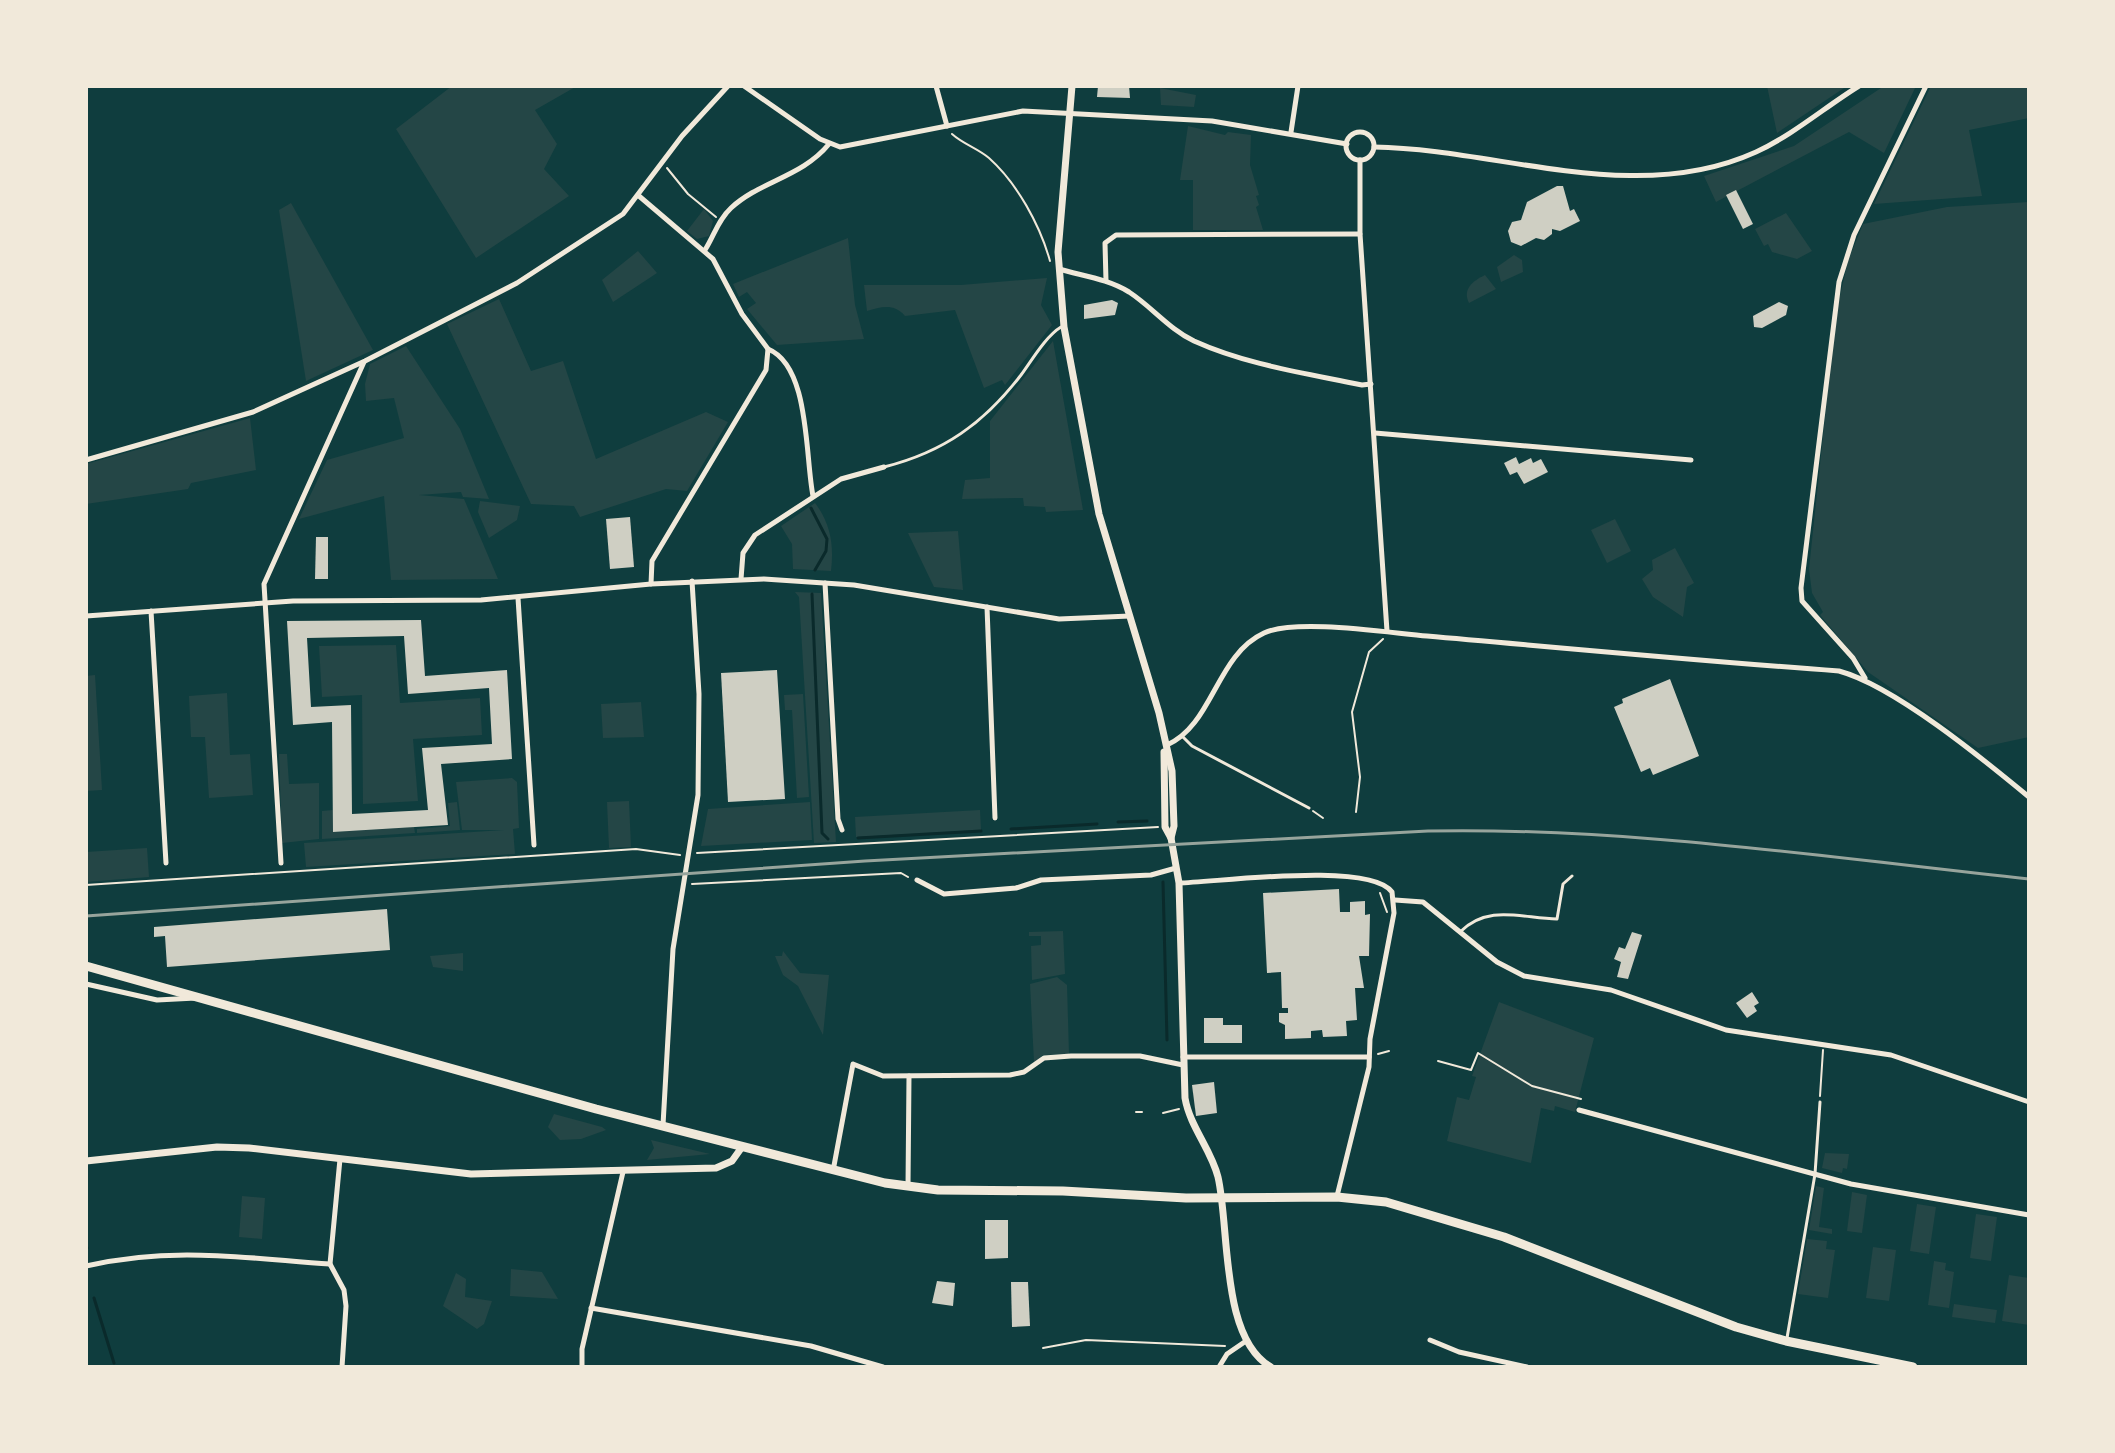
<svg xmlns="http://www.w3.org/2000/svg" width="2115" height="1453" font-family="Manrope,sans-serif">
<rect width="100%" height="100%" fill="#0f3d3e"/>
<!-- green -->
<g fill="#244646">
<path d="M452,86H577L535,110L557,144L544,169L569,196L476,258L396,129Z"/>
<path d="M1767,86H1847L1777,133Z"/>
<path d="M1884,86H1916L1884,153L1849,132L1716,202L1704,176L1794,146Z"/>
<path d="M1931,86H2029V118L1969,130L1982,196L1874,204Z"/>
<path d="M1160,88L1196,95L1194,107L1161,105Z"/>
<path d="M1188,126L1225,135L1228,132L1251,135L1250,165L1259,195L1256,196L1259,205L1256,207L1263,230H1193V180H1180Z"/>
<path d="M2029,202V737L1978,748L1868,672L1820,615L1823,612L1812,593L1809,569L1836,313L1848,261L1863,224L1947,207Z"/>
<path d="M291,203L373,350L306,381L279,210Z"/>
<path d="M704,209L713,221L709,236L697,239L687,231Z"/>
<path d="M1786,213L1812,251L1797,259L1772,252L1768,244L1764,246L1755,229Z"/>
<path d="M848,238L855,305L864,339L777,345L747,309L756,303L747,292L739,297L733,284Z"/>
<path d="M638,251L657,273L613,302L602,280Z"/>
<path d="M1514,255L1522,260L1523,272L1501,282L1497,267Z"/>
<path d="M1485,275L1496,289L1469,303C1462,289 1473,281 1485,275Z"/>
<path d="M1047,278L1041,305L1052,325L1005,385L1002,380L984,388L955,310L905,316C894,303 881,307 867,311L864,285H961Z"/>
<path d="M499,299L531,371L563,361L596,459L706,412L728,422L687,491L666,489L580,517L574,506L531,504L447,324Z"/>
<path d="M1053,341L1083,510L1046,512L1045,507L1024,506L1023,498L962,499L965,480L990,478V421Z"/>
<path d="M406,346L460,429L489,499L463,497L461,492L419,495L464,499L498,579L391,580L384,496L299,519L327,460L404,438L394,398L366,401L365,384L370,364Z"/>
<path d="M250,418L256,470L191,483L188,489L86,504V464Z"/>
<path d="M480,501L520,506L517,520L489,538L478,512Z"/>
<path d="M815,503C831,524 834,546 831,571L793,569L792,544L781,526Z"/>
<path d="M1615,519L1631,551L1607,563L1591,530Z"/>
<path d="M958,531L963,590L934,587L908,533Z"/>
<path d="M1675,548L1694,583L1687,587L1683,617L1653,597L1642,579L1653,570L1652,560Z"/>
<path d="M795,592L821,593L836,842L814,843L799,597Z"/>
<path d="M396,645L400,703L480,698L482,735L413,739L418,801L363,804L362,695L322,697L319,646Z"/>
<path d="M95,675L102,790L86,791V676Z"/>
<path d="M227,693L230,755L250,754L253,795L209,798L205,737H191L189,696Z"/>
<path d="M803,694L809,797L797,798L792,710H785L784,695Z"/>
<path d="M641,702L644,737L603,738L601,704Z"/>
<path d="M279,754H287L289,784L319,783V839L282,843Z"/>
<path d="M512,778L517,782L519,828L513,829L515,854L306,867L304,843L504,830H462L456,782Z"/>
<path d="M629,801L631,847L609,848L607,802Z"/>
<path d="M457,802L460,830L417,833V829L450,826L448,803Z"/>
<path d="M810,802L812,840L701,846L708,809Z"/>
<path d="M333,810V832L414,827L415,833L322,839V811Z"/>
<path d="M980,810L981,830L856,837L855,817Z"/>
<path d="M147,848L149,877L86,882V852Z"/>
<path d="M1063,931L1065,974L1032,980L1031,946L1041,945V936H1029V932Z"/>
<path d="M783,951L800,973L829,975L823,1035L798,986L783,975L775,956H782Z"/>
<path d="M463,953V971L433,967L430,956Z"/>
<path d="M1057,977L1067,985L1069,1054L1043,1055L1034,1062L1030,984Z"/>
<path d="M1499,1002L1594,1038L1575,1112L1555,1106L1554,1111L1541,1108L1531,1163L1447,1141L1457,1097L1469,1100L1476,1077L1472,1076Z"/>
<path d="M554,1114L602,1127L606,1130L581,1139L560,1140L548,1127Z"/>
<path d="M651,1140L710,1154L647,1160L654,1148Z"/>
<path d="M1825,1153L1849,1154L1847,1169L1843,1168L1842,1173L1822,1168Z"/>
<path d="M1816,1186L1824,1188L1819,1227L1832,1229V1234L1809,1230Z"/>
<path d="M1852,1192L1867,1195L1862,1233L1847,1231Z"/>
<path d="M242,1196L265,1198L262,1239L239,1237Z"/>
<path d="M1917,1204L1936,1207L1929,1254L1910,1251Z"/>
<path d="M1976,1214L1997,1217L1991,1261L1970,1258Z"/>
<path d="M1807,1239L1827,1241L1826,1249L1835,1250L1828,1298L1798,1294Z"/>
<path d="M1873,1247L1896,1250L1889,1301L1866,1298Z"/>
<path d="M1934,1261L1946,1263L1945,1270L1954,1272L1949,1308L1928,1305Z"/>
<path d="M511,1269L542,1272L558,1299L510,1296Z"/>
<path d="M456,1273L466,1279L465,1297L492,1301L484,1324L477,1329L443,1306Z"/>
<path d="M2009,1275L2029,1278V1325L2002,1321Z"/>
<path d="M1954,1304L1997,1310L1995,1323L1952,1317Z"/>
</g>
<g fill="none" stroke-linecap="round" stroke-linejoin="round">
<!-- stream -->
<g stroke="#0a2a2b" stroke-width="3">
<path d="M811,508L827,539L826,551L815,570"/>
<path d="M812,594L822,833L828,839"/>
<path d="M1118,822L1147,821"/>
<path d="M1011,829L1097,824"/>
<path d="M858,838L981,831"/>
<path d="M1163,882L1167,1040"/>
<path d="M86,1246L87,1248"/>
<path d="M94,1298L114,1363"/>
</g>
</g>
<!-- building -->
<g fill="#cfcfc3" fill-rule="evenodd">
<path d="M1098,86H1129L1130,98L1097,97Z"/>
<path d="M1557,186H1563L1570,211L1574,209L1580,221L1560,231L1552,229V234L1544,240L1536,238L1521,246L1511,242L1508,231L1512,222L1521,220L1527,202Z"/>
<path d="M1736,190L1753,224L1743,229L1726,195Z"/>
<path d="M1112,300L1118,303L1115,315L1084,319V305Z"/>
<path d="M1779,302L1788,306L1786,315L1762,328L1754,327L1753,316Z"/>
<path d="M1516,457L1519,464L1531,458L1533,463L1541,459L1548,472L1524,484L1517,472L1510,475L1504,463Z"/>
<path d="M630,517L634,567L610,569L606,519Z"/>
<path d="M316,537H328V579H315Z"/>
<path d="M421,620L425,676L507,670L512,759L441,764L448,825L333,832L332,722L293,725L287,621ZM404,636L408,694L489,688L492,744L422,748L428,810L352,814L351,705L311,707L307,638Z"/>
<path d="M777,670L785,799L728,802L721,673Z"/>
<path d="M1670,679L1699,756L1653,775L1650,768L1641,772L1614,707L1623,703L1622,699Z"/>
<path d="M1339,889L1340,912H1350V902L1365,901V915L1370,914L1369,956H1359L1364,988H1355L1357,1020L1346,1021L1347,1036L1323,1037L1322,1030L1311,1031V1038L1285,1039V1025L1279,1022V1013H1288V1008H1282L1281,972L1267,973L1263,893Z"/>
<path d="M387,909L390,950L167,967L165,936L154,937V927Z"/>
<path d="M1632,932L1642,935L1628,979L1617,977L1621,962L1614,959L1619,947L1625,949Z"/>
<path d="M1752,992L1759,1003L1754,1006L1757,1011L1747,1018L1736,1003Z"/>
<path d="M1204,1018H1223V1025H1242V1043H1204Z"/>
<path d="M1214,1082L1217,1113L1196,1116L1192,1085Z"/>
<path d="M985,1220H1008V1258L985,1259Z"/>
<path d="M937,1281L955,1283L953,1306L932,1303Z"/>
<path d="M1011,1282H1028L1030,1326L1012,1327Z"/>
</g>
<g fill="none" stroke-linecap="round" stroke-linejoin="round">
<!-- path -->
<g stroke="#f1e9da" stroke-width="2">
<path d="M952,134C963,144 977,148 989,158C1017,183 1040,225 1050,261"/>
<path d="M667,168L688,194L716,217"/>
<path d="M1313,811L1323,818"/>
<path d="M1356,812L1360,777L1352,712L1369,652L1383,639"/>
<path d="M697,853L1158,827"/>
<path d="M692,884L901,873L908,877"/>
<path d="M86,885L636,849L680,855"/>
<path d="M1380,893L1387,912"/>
<path d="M1378,1054L1389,1051"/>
<path d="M1438,1061L1471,1070L1478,1053L1532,1086L1581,1099"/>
<path d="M1820,1096L1823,1050"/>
<path d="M1136,1112H1142"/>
<path d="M1163,1113L1179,1109"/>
<path d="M1043,1348L1086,1340L1225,1346"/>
</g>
<!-- service -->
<g stroke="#f1e9da" stroke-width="3">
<path d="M884,467C944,452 984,423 1021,375C1032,360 1046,336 1061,327"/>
<path d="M1183,737L1192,746L1309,808"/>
<path d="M1460,932C1488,904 1521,918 1557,919L1563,884L1572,876"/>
<path d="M1787,1338L1815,1174L1820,1102"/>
</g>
<!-- minor -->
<g stroke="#f1e9da" stroke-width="5">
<path d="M744,86L820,139L840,147L1023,111L1212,121L1347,144"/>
<path d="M936,86L947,126"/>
<path d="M1291,132L1298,86"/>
<circle cx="1360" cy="146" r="14"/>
<path d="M1374,147C1499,149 1635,207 1756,152C1793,135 1825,107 1859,86"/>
<path d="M1360,160V234L1387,631"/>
<path d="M639,196L713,259L742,314L768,349L766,370L652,561L651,584"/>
<path d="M705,250C714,236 718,220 731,208C760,181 802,177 829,144"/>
<path d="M1059,269C1083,276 1108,279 1129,292C1152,307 1169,329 1194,341C1247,365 1305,373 1362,385L1371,384"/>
<path d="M1106,281L1105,243L1116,235L1360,234"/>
<path d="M768,349C810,366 805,456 813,496"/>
<path d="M1375,433L1691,460"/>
<path d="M86,460L253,412L365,361L517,283L623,214L682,136L728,86"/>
<path d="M741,579L743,553L755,535L841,479L884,467"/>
<path d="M825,583L838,819L842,830"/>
<path d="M518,598L534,845"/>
<path d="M987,607L995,818"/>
<path d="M151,611L166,863"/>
<path d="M86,616L293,601L481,600L651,584L764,579L854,585L1059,619L1130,616"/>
<path d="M1865,678L1853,658L1802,601L1801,588L1839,282L1854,235L1926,86"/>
<path d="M1167,745C1213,725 1216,655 1264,633C1296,618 1390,633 1427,636C1564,648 1701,661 1839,671C1894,686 1983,759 2029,797"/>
<path d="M281,863L264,584L364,362"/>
<path d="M917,880L944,894L1016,888L1041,880L1151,875L1176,868"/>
<path d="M1179,883C1220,882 1370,861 1392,892L1394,913L1370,1039L1369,1067L1337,1196"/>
<path d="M1395,900L1423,902L1497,962L1524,976L1611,990L1726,1030L1891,1055L2029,1102"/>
<path d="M86,984L157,1000L196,998"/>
<path d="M1183,1057H1369"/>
<path d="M1579,1110L1851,1184L2029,1215"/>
<path d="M663,1125L673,949L698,795L699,694L692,581"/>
<path d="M340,1159L330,1264L344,1290L346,1306L342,1367"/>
<path d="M833,1171L853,1064L883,1076L1010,1075L1024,1072L1044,1058L1071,1056H1140L1183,1065"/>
<path d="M908,1186L909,1076"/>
<path d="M86,1266C172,1246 244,1258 330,1264"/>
<path d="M591,1308L811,1346L883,1367"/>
<path d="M1430,1340L1459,1352L1527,1367"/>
<path d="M582,1367V1349L623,1172"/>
<path d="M1219,1367L1227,1354L1246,1341"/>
</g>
<!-- tertiary -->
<g stroke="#f1e9da" stroke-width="7">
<path d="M1072,86L1058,252L1064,327L1099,514L1159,713L1172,771L1174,826L1171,838"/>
<path d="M1164,752L1165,827L1171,838L1179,883L1185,1098C1190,1127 1211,1149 1218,1177C1230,1229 1220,1338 1271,1367"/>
<path d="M86,1161L217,1147L249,1148L471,1174L716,1168L732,1161L742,1147"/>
</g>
<!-- primary -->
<path stroke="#f1e9da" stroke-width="9" d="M86,966L596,1109L885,1183L938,1190L1063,1191L1186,1198L1337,1197L1386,1202L1504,1237L1736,1327L1786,1341L1913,1367"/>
<!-- rail -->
<path stroke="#97a49c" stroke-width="3" d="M86,916L865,861L1428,831C1628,827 1830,858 2029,879"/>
</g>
<!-- border -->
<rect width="2115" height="1453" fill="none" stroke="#f1e9da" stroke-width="176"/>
</svg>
